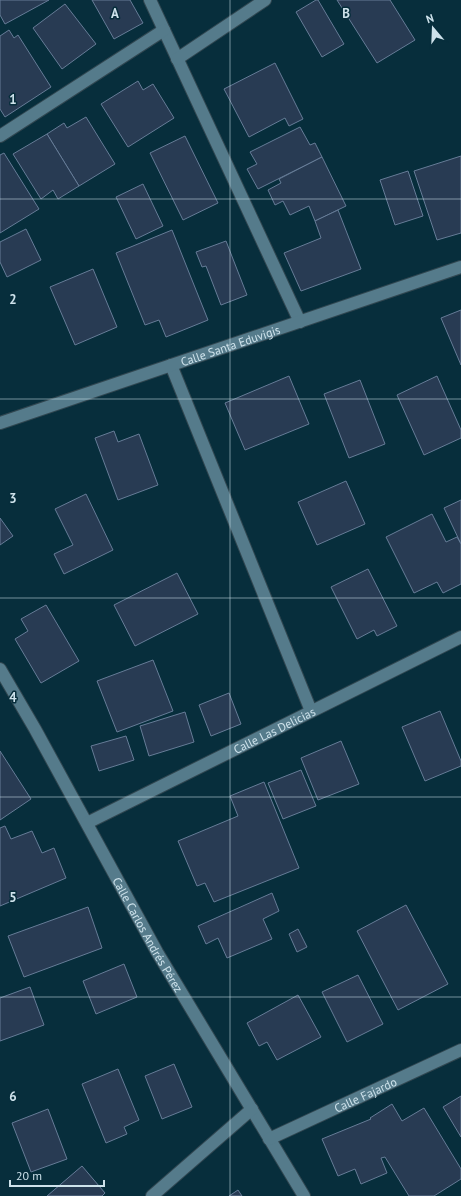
<svg xmlns="http://www.w3.org/2000/svg" width="461" height="1196" font-family="'PT Sans',sans-serif">
<rect width="100%" height="100%" fill="#072e3c"/>
<!-- building -->
<g fill="#283b53" stroke="#667c97">
<path d="M0,0H49L5,24L0,15Z"/>
<path d="M92,0H130L143,23L114,39Z"/>
<path d="M316,0H318L344,44L322,57L296,12Z"/>
<path d="M337,0H390L415,40L377,63Z"/>
<path d="M65,4L96,44L62,69L33,28Z"/>
<path d="M9,30L14,38L18,35L51,87L5,117L0,109V36Z"/>
<path d="M275,63L303,119L289,126L285,118L249,137L224,89Z"/>
<path d="M138,81L143,90L153,84L174,118L128,147L101,104Z"/>
<path d="M86,117L115,164L79,186L47,134L64,123L67,128Z"/>
<path d="M300,127L310,145L315,143L322,157L258,189L247,169L257,164L250,152Z"/>
<path d="M47,134L79,186L58,199L53,190L41,199L13,154Z"/>
<path d="M185,136L218,203L183,220L150,153Z"/>
<path d="M4,153L39,209L0,233V155Z"/>
<path d="M461,156V233L437,240L414,171Z"/>
<path d="M322,157L346,206L315,221L309,206L290,215L283,201L275,205L268,190L281,183L279,179Z"/>
<path d="M408,171L423,216L395,225L380,180Z"/>
<path d="M143,184L163,226L136,239L116,197Z"/>
<path d="M338,210L361,269L301,291L284,253L321,238L315,221Z"/>
<path d="M26,229L41,260L7,277L0,262V242Z"/>
<path d="M172,230L208,320L166,337L159,320L145,325L116,253Z"/>
<path d="M226,241L247,295L221,305L206,266L202,267L196,252Z"/>
<path d="M93,269L117,327L75,345L50,287Z"/>
<path d="M461,310V365L441,318Z"/>
<path d="M289,376L309,424L245,450L225,403Z"/>
<path d="M437,376L461,430V438L424,455L397,395Z"/>
<path d="M360,380L385,444L349,458L324,394Z"/>
<path d="M114,431L118,442L139,434L158,485L118,500L95,438Z"/>
<path d="M346,481L365,524L317,545L298,502Z"/>
<path d="M86,494L113,550L64,574L54,554L73,545L55,509Z"/>
<path d="M461,500V544L444,508Z"/>
<path d="M432,514L446,542L457,537L461,544V584L443,593L437,582L414,593L386,537Z"/>
<path d="M0,518L13,536L0,545Z"/>
<path d="M368,569L397,626L377,636L374,630L357,639L331,587Z"/>
<path d="M177,573L198,614L135,646L114,605Z"/>
<path d="M46,605L79,661L41,683L15,639L28,631L21,619Z"/>
<path d="M153,660L173,711L117,732L97,681Z"/>
<path d="M229,693L241,724L211,736L199,705Z"/>
<path d="M440,711L461,761V766L425,781L402,727Z"/>
<path d="M185,712L194,742L149,756L140,726Z"/>
<path d="M126,736L134,760L99,771L91,746Z"/>
<path d="M341,741L359,784L318,800L301,758Z"/>
<path d="M0,751L31,799L0,820Z"/>
<path d="M301,770L316,806L283,819L268,783Z"/>
<path d="M264,782L299,868L214,902L205,883L197,886L178,841L238,816L230,796Z"/>
<path d="M5,826L11,839L32,831L42,853L54,848L66,878L0,906V828Z"/>
<path d="M272,893L279,911L263,919L272,939L227,958L218,938L206,944L198,926Z"/>
<path d="M406,905L448,984L398,1010L357,931Z"/>
<path d="M88,907L102,948L24,977L8,936Z"/>
<path d="M298,929L307,947L297,952L289,934Z"/>
<path d="M124,964L137,997L96,1014L83,981Z"/>
<path d="M358,975L383,1024L347,1042L322,992Z"/>
<path d="M30,987L44,1025L0,1041V998Z"/>
<path d="M298,995L321,1037L277,1060L267,1042L259,1046L247,1023Z"/>
<path d="M174,1064L192,1107L162,1119L145,1076Z"/>
<path d="M118,1069L139,1120L124,1127L127,1134L106,1143L82,1084Z"/>
<path d="M461,1096V1137L443,1107Z"/>
<path d="M392,1104L402,1121L424,1108L461,1169V1179L434,1196H409L385,1157L381,1158L387,1173L361,1184L355,1169L338,1176L322,1139L371,1119L370,1118Z"/>
<path d="M48,1109L67,1159L31,1172L12,1123Z"/>
<path d="M82,1166L105,1193L102,1196H47Z"/>
<path d="M238,1190L242,1196H229Z"/>
</g>
<g fill="none" stroke-linecap="round" stroke-linejoin="round">
<defs>
<g id="minor">
<path d="M150,0L300,322"/>
<path d="M177,59L265,0"/>
<path d="M0,136L164,30"/>
<path d="M171,365L311,711"/>
<path id="s1" d="M0,423L461,267"/>
<path id="s2" d="M0,669L35,729L157,952L304,1196"/>
<path id="s3" d="M87,823L461,637"/>
<path id="s4" d="M269,1139L461,1050"/>
<path d="M152,1196L252,1109"/>
</g>
</defs>
<!-- minor casing -->
<use href="#minor" stroke="#314751" stroke-width="14"/>
<!-- minor -->
<use href="#minor" stroke="#557b8b" stroke-width="12"/>
</g>
<!-- grid -->
<path fill="none" stroke="#cee2eb" stroke-width="1" stroke-opacity="0.55" d="M230,0V1196M0,199H461M0,399H461M0,598H461M0,797H461M0,997H461"/>
<g text-anchor="middle" dominant-baseline="central" stroke-width="3" stroke-linejoin="round" paint-order="stroke">
<!-- street labels -->
<g font-size="12" fill="#cee2eb" stroke="#072e3c">
<text stroke="none"><textPath href="#s1" startOffset="243">Calle Santa Eduvigis</textPath></text>
<text stroke="none"><textPath href="#s3" startOffset="209">Calle Las Delicias</textPath></text>
<text stroke="none"><textPath href="#s2" startOffset="304">Calle Carlos Andrés Pérez</textPath></text>
<text stroke="none"><textPath href="#s4" startOffset="106">Calle Fajardo</textPath></text>
</g>
</g>
<g font-size="13" text-anchor="middle" font-weight="bold" fill="#cee2eb" stroke="#072e3c" stroke-width="3" stroke-linejoin="round" paint-order="stroke">
<text x="115" y="18">A</text>
<text x="346" y="18">B</text>
<text x="13" y="104">1</text>
<text x="13" y="304">2</text>
<text x="13" y="503">3</text>
<text x="13" y="702">4</text>
<text x="13" y="902">5</text>
<text x="13" y="1101">6</text>
</g>
<!-- north arrow -->
<g transform="translate(433 28) rotate(341)" stroke="#072e3c" stroke-width="3" paint-order="stroke">
<path d="M0-3L7 15L0 10L-7 15Z" fill="#cee2eb"/>
<text y="-6" font-size="11" font-weight="bold" text-anchor="middle" fill="#cee2eb">N</text>
</g>
<!-- scale -->
<path d="M10 1180v6h94v-6" fill="none" stroke="#cee2eb" stroke-width="2"/>
<text x="16" y="1180" font-size="12" fill="#cee2eb" stroke="#072e3c" stroke-width="3" paint-order="stroke">20 m</text>
</svg>
